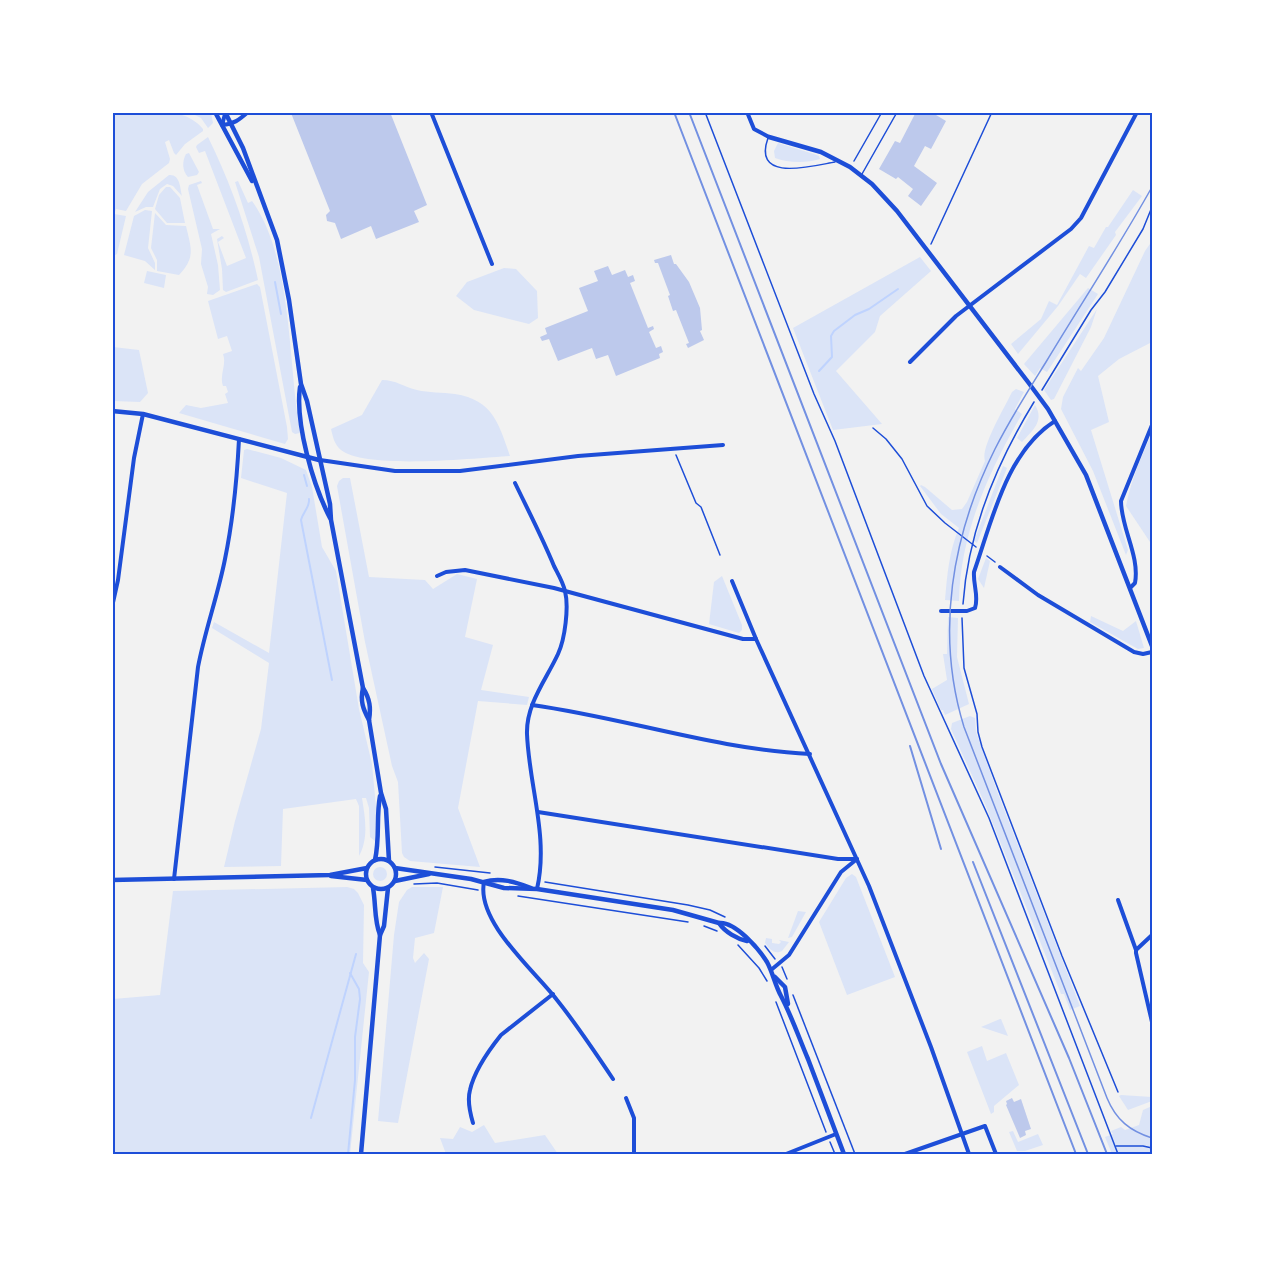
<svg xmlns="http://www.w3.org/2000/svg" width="1265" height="1267" font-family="'Fira Sans',sans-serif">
<rect width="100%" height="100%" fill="#f2f2f2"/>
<!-- green -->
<g fill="#dbe4f7">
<path d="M113,112C141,112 183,104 203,129V131L185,144L176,155L174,153L169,140L165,142L170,159L169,163L142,184L126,211L116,209L114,214L126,216L117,254L113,256Z"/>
<path d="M191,113H211L213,123L208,128L201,118Z"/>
<path d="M208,137C231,184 247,229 258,280L226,292L223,290L222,269L217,239L222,236L224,238L218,242L227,266L246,258L205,151L199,153L196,147L197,145Z"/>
<path d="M778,143L814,154L819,156L820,159C807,163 788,163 775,158L774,151Z"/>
<path d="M189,153L199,172L197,175L188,177C182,171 182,161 186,154Z"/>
<path d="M169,175C180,174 180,187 182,196L173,186L167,184L160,189L153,207H146L135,212L148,192Z"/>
<path d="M201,181L202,183L197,185L213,229H220L211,234L218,265L220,290L213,295L207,294L208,287L201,264L202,249L188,189L189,185Z"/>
<path d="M238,181L248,203L252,201C293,258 288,364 300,433L295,434L292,432L259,257L235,182Z"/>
<path d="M166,187H170L180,198L185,223H167L155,209L159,195Z"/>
<path d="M1133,190L1142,196L1115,232L1116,235L1086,278L1080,274L1058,306L1018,354L1011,344L1041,319L1049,301L1057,305L1089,246L1094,248L1106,227H1108Z"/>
<path d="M145,210L152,211L148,248L155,263V270L145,261L124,255L134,216Z"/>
<path d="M155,213L166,225L186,226C191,248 196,257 179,275L157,271V260L151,248Z"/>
<path d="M1152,241V342L1119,359L1098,376L1109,422L1091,430L1128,550L1126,555L1093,471L1061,409L1063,397L1078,368L1081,371L1104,338L1145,251Z"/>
<path d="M920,257L931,271L880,316L875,332L836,371L882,424L833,430L793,328Z"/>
<path d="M504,268L516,269L537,291L538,318L529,324L474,310L456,296L467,282Z"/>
<path d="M147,271L166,275L164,288L144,283Z"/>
<path d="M257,284L260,287L287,427L288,439L285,444L179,413L186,405L201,408L228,403L225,394L228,392L226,386H223C219,375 227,365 223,354L232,351L227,336L218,339L208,301Z"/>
<path d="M1088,288L1098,294L1047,372L1040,368L1035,376L1024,364Z"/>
<path d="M1097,309L1091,327L1054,399L1051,400L1044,390Z"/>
<path d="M113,347L139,350L148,393L140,402L113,401Z"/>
<path d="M382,380C396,380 404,387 417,390C429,393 442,392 455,394C493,400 499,424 510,456C476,458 366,470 341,450C334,444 333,437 331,429L362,415Z"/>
<path d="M1016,389L1024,392L1015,409L1022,414C989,471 960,534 959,601L945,600C947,576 949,551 959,528L941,514L920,486L921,485L925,487L952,510L962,509L967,502L985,461C980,448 1005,407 1012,392Z"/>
<path d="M1035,405C1045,421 1032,431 1022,442L1017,438Z"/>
<path d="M1152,433V542H1150L1126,506C1131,480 1141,457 1152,433Z"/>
<path d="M247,449L281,458L306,470L312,487L322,547L336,571L359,709L372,764L376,807L375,841L370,837L369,808L366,798H362C365,817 369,838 359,856V806L356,799L283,809L281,866L224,867L235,821L261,729L269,663L212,628L214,622L269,653L287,493L241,478L244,450Z"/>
<path d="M1003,466L1007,468L977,543L974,541Z"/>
<path d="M343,478H350L369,577L425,580L433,589L457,574L477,579L465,637L493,645L481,690L529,697L527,705L478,701L458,808L480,867L410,861L404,857L402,853L398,782L392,766L365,642L337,486L339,481Z"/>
<path d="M986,558L990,561L984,588L978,579Z"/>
<path d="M722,576L742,625V630L739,633L709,624L714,582Z"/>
<path d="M1091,616L1123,631L1136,621L1144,648L1138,649L1090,622Z"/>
<path d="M948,617L958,618L957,657L969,704L945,715L943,710H941L932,689L947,680L943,654H947Z"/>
<path d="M970,716L975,718L976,732L997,791L1080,1006L1070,1010L1064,994H1061L985,804L951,729L952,723Z"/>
<circle cx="380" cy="874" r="7"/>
<path d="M852,874L856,877L895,977L847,995L819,922L846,878Z"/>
<path d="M347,887L354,889L358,893L364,905L363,963L369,972L350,1154H113V999L160,995L173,891Z"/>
<path d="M412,887H443L434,933L415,938L413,958L415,963L424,953L429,959L398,1123L378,1121L394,935L399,902L407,890Z"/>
<path d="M798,911L806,912L792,937L788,938Z"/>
<path d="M766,938L772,939V943L779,944L781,942L779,940L789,942L782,951C774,955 770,949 765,943Z"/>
<path d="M1001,1019L1008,1036L981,1027L1000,1019Z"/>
<path d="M982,1046L987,1061L1006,1053L1019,1085L994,1106V1112L991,1114L967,1052Z"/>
<path d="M1121,1095L1152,1097V1101L1128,1110L1119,1096Z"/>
<path d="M1152,1106V1154H1112L1105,1137L1113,1134L1111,1131L1121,1127L1125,1130L1139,1125L1143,1110Z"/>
<path d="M484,1125L495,1143L545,1135L558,1154H446L440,1138L453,1139L460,1127L472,1132Z"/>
<path d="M1013,1131L1018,1142L1038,1134L1043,1145L1025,1151H1017L1009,1132Z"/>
</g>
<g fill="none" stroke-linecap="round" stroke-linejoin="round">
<!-- stream -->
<g stroke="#bfd3fe" stroke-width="2">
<path d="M275,282L281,314"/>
<path d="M819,371L832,357L831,336L834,331L855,315L869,309L898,289"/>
<path d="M304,475L307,486"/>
<path d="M309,499C310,507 303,512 301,520L332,680"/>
<path d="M311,1118L356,954"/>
<path d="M348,1154L355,1080V1037L360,999L359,989L350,973"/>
</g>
</g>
<!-- building -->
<g fill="#bdc9ec">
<path d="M293,112H390L427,205L414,211L419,222L376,239L371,226L341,239L335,223L327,221L326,215L330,211L291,113Z"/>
<path d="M916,112H931L946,121L931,149L925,146L914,166L937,183L921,206L908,196L913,189L898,177L896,179L879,169L895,141L900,143Z"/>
<path d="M671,255L674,264H676L689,282L700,308L702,330L700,331L704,340L688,348L686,344L689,343L676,310L673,311L668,296L670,295L658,263H655L654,260Z"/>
<path d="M608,266L612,275L625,270L628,277L633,275L635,281L630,283L648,328L653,326L654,329L649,332L656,348L661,346L663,352L659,354L660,358L616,376L608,355L596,359L592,348L558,361L549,339L542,341L540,337L547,334L545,328L588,311L579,288L598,281L594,271Z"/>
<path d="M1012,1098L1014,1102L1021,1099L1031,1129L1025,1131L1026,1135L1020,1138L1006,1105L1007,1104L1006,1101Z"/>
</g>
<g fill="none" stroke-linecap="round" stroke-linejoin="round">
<!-- path -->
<g stroke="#1d4ed8" stroke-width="1.5">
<path d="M705,112L814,394L835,441L924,676L989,818L1118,1154"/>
<path d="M854,161L882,112"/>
<path d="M931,244L992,112"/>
<path d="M1042,390L1091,310L1105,292L1143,229L1152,207"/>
<path d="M873,428L886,439L902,459L927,506L945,523L976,547"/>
<path d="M676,455L696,503L701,507L720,555"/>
<path d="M987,556L995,562"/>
<path d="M963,604C968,531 996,464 1034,402"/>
<path d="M962,618L964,668L977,714L978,732L982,747L1062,956L1118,1092"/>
<path d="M435,867L490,873"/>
<path d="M545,882L688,905L710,910L725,917"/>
<path d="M414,884L437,883L478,890"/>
<path d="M518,896L688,922"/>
<path d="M704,926L717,931"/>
<path d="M738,945L759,968L767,981"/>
<path d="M765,946L775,959"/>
<path d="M782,967L787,979"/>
<path d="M793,995L855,1154"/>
<path d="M776,1002L826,1132"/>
<path d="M830,1142L835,1154"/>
<path d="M1116,1146H1143L1152,1148"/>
</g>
<!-- service -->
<g stroke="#1d4ed8" stroke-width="1.5">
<path d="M768,138C752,183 812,166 835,162"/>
<path d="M862,174L896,114"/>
</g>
<!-- minor -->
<g stroke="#1d4ed8" stroke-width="4">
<path d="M431,112L492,264"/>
<path d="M747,112L754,129L769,137"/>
<path d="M225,114L222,125C234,124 239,120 248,112"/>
<path d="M910,362L956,316L1071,229L1081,218L1137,112"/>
<path d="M320,460L395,471H460L578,456L723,445"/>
<path d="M515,483C528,510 542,537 554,566C558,574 563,582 565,591C569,607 565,639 558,654C546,680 526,704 527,734C529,786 549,837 537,889"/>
<path d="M1000,567L1038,595L1134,652L1143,654L1152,652"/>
<path d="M437,576L446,572L465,570L554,588L743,639H756"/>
<path d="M732,581L756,639L869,886L931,1047L969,1154"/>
<path d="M1131,587L1135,583C1140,556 1121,528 1121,501L1152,425"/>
<path d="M112,607L118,580L134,458L143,414"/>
<path d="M941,611H967L975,608C979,596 973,585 974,572C992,521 1006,452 1055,421"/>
<path d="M532,705C626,718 714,749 810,754"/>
<path d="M538,812L838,859H857"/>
<path d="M174,879L198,667C205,630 218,595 225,559C233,520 237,479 239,439"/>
<path d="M484,882C476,922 535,971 557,1000C577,1025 595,1052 613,1079"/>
<path d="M1118,900L1136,950"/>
<path d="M1152,935L1136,950V953L1152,1022"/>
<path d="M771,970L789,955L841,872L857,859"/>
<path d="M626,1098L634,1118V1154"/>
<path d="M473,1123C470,1113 467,1101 470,1090C474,1072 489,1050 501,1035L553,994"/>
<path d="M786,1154L836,1134"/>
<path d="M905,1154L985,1126L996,1154"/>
</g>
<!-- tertiary -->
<g stroke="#1d4ed8" stroke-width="4.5">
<path d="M769,137L821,152L850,167L872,184L897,211L1028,382L1048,409L1086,475L1152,646"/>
<path d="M112,411L143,414L319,460"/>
</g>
<!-- secondary -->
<g stroke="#1d4ed8" stroke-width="4.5">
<path d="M215,112L252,181"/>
<path d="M225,112L243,148L277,240L289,300L301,384L307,401L330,504L331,520L363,688C370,699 371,708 369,720L381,793L386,809L389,861"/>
<path d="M300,387C295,423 313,485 330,518"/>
<path d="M363,688C360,701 363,709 369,720"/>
<circle cx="381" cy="874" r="15"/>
<path d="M375,860C380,838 376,817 380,796"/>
<path d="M395,868L471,879L504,888L537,889L673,910L719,923C735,921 759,949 767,962C773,973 775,985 781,996C792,1017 799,1038 808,1059C820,1091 832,1123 844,1154"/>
<path d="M331,876L367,880"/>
<path d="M112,880L330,875L367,868"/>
<path d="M395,881L429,874"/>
<path d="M484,882C500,877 516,882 531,888"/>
<path d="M373,888C376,904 374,920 380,935"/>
<path d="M719,923C725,932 737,939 747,941"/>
<path d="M775,977L785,987L788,1004"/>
<path d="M361,1154L380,935L384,926L388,888"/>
</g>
<!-- tram -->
<path stroke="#7290e2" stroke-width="1.5" d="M1152,187C1119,246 1081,304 1046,362C1028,391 1010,419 995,449C952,535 935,633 964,727L1107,1098C1116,1120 1130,1131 1152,1138"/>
<!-- rail -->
<g stroke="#7290e2" stroke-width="2">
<path d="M674,112L1076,1154"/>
<path d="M689,112L941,764L1069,1058L1107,1154"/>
<path d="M910,746L941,849"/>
<path d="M973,862L1088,1154"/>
</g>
</g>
<!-- border -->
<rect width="1265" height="1267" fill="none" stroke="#ffffff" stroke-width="228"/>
<rect x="114" y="114" width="1037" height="1039" fill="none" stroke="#1d4ed8" stroke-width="2"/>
</svg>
